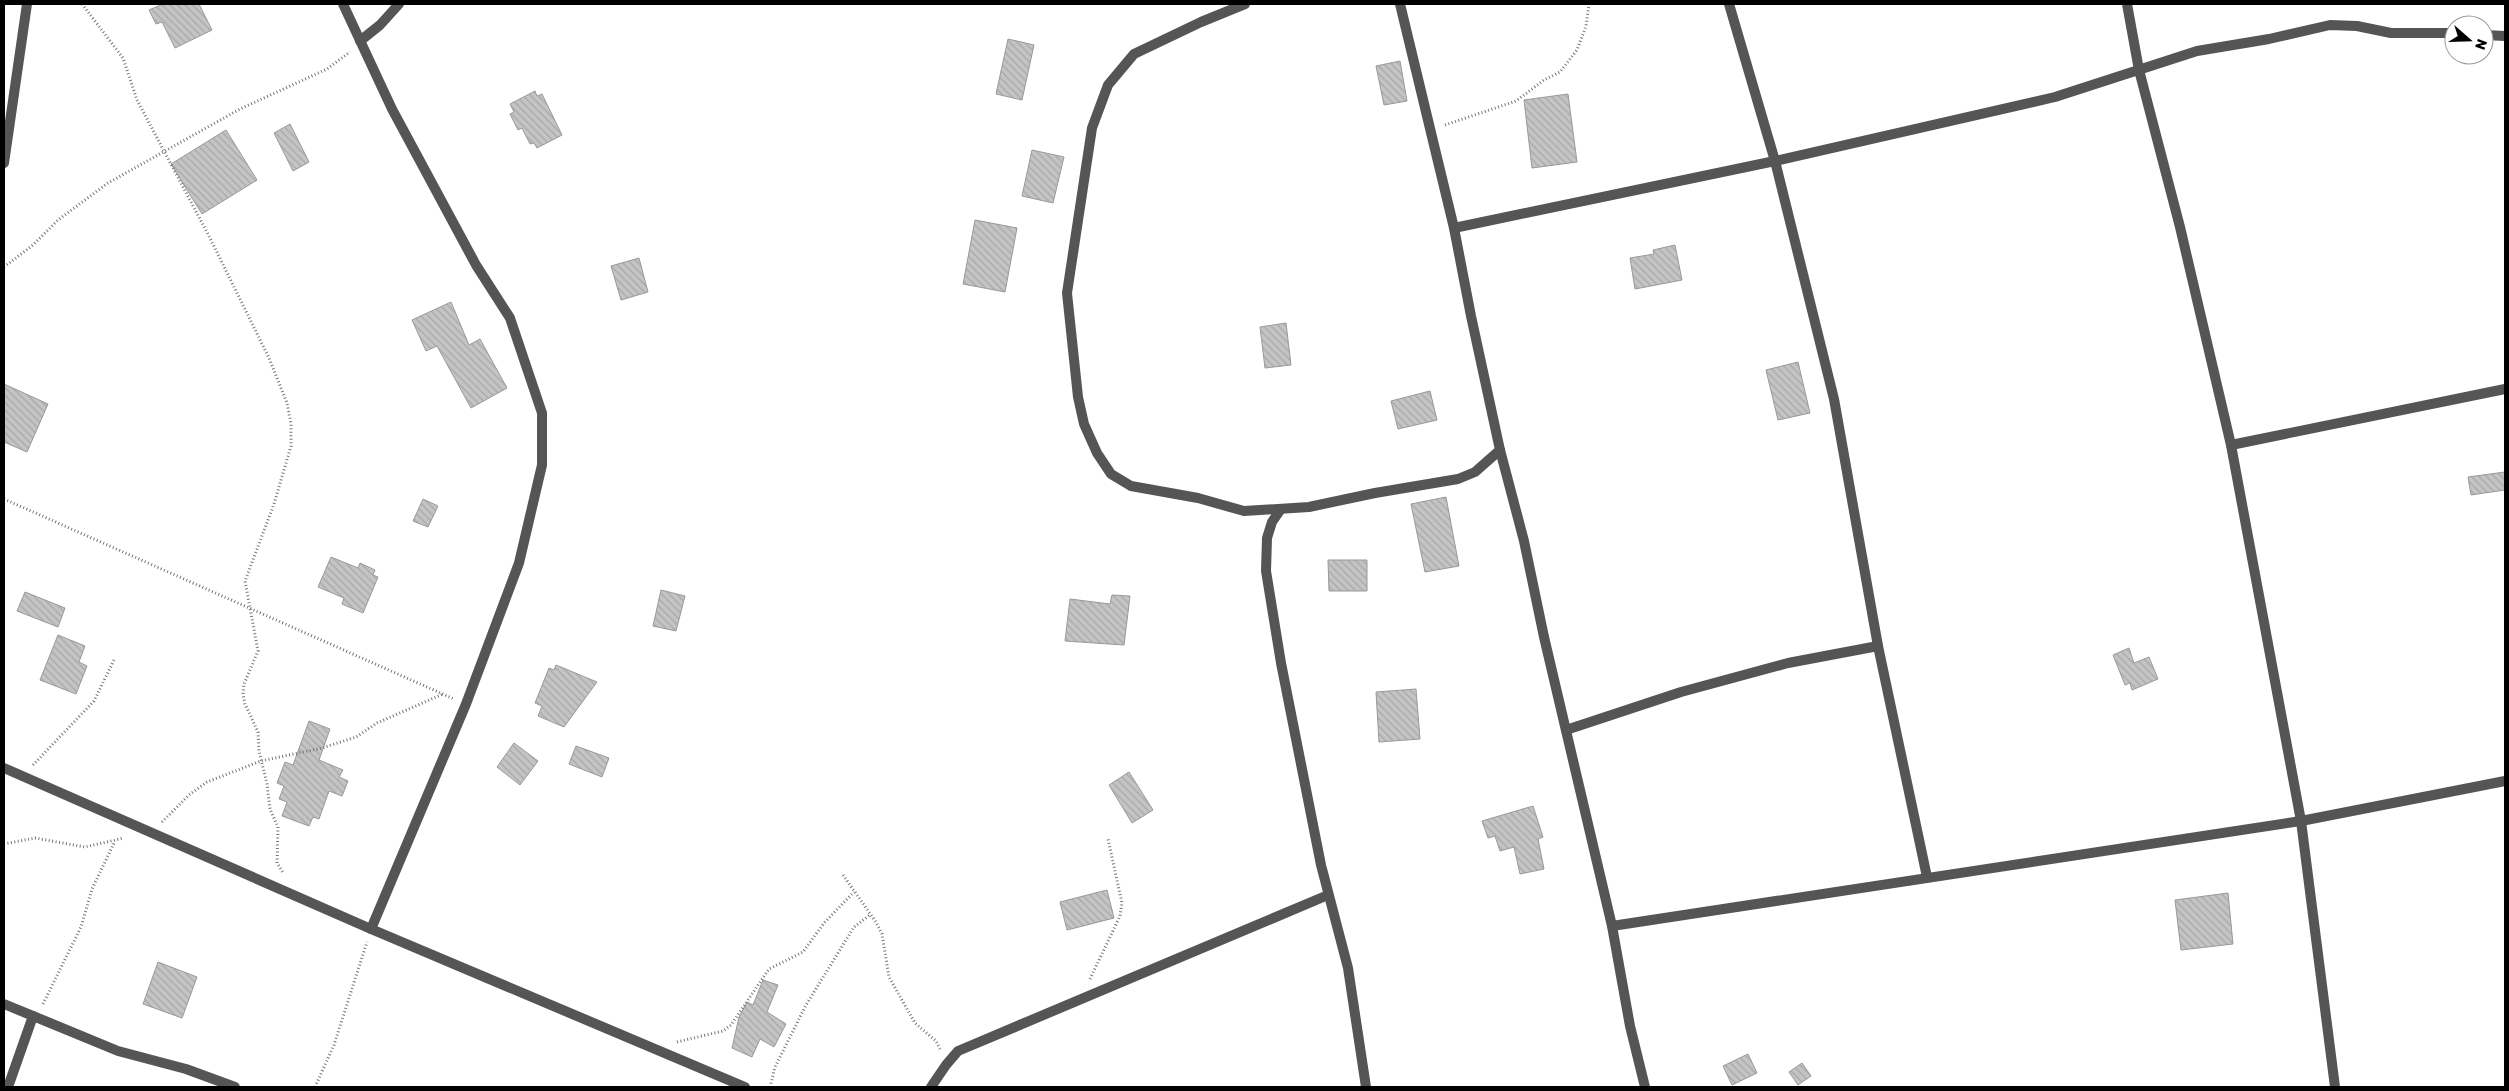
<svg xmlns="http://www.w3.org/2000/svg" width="2509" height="1091" font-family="Rubik,sans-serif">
<defs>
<pattern id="building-back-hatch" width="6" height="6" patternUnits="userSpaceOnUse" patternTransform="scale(1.25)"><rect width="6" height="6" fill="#c4c4c4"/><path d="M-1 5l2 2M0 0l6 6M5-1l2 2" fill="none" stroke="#a7a7a7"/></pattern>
</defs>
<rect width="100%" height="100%" fill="#fff"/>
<!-- building -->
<g fill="url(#building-back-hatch)" stroke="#999">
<path d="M163,4H199L212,30L175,48L162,22L156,24L149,10Z"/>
<path d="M1008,39L1034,45L1022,100L996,94Z"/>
<path d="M1400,61L1407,101L1384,105L1376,66Z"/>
<path d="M535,91L537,96L542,94L562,135L537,148L534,143L530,144L522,128L518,130L510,114L514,112L510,104Z"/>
<path d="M1568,94L1577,162L1532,168L1524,100Z"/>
<path d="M290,124L309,162L293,171L274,133Z"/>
<path d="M226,130L257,180L202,214L171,164Z"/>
<path d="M1032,150L1064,157L1053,203L1022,196Z"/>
<path d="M975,220L1017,228L1005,292L963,284Z"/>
<path d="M1675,245L1682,280L1635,289L1630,258L1654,254L1653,250Z"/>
<path d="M639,258L648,292L621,300L611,266Z"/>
<path d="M451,302L469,345L480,339L507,388L471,408L437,346L426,351L412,320Z"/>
<path d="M1286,323L1291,365L1265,368L1260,327Z"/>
<path d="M1798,362L1810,413L1778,420L1766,370Z"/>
<path d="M4,384L48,404L27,452L4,442Z"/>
<path d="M1430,391L1437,420L1398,429L1391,401Z"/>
<path d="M2505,472V490L2471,495L2468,477Z"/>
<path d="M1446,497L1459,566L1425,572L1411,504Z"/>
<path d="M423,499L438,506L428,527L413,521Z"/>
<path d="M331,557L358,568L360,563L375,570L373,575L378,577L363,613L342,604L344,598L318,587Z"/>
<path d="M1328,560H1367V591H1329Z"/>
<path d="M661,590L685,596L676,631L653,626Z"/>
<path d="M25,592L65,608L58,627L17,611Z"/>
<path d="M1112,595L1130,596L1124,645L1065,641L1070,599L1110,604Z"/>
<path d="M58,635L85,646L79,662L87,666L76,694L40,680Z"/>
<path d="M2129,648L2134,663L2149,657L2158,679L2132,690L2130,683L2125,685L2113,655Z"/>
<path d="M556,665L597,682L564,727L538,716L542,706L535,703L549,668L554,670Z"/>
<path d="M1416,689L1420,739L1379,742L1376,692Z"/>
<path d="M309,721L330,729L319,760L343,770L339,777L348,781L342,796L329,791L319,819L313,817L309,826L282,816L287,802L279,799L284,786L277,783L285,762L293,765Z"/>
<path d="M514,743L538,761L520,785L497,767Z"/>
<path d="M576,746L609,758L602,777L569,764Z"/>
<path d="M1129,772L1153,810L1132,823L1109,785Z"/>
<path d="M1533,806L1543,837L1538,839L1544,869L1520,874L1514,847L1500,851L1495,836L1488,838L1482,821Z"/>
<path d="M1107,890L1114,918L1067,930L1060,902Z"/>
<path d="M2228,893L2233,944L2181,950L2175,900Z"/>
<path d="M158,962L197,977L182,1018L143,1004Z"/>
<path d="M763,980L778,985L767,1012L786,1024L774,1047L760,1039L752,1057L732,1048L739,1017L747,1002L753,1005Z"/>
<path d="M1748,1054L1757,1073L1732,1085L1723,1066Z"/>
<path d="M1802,1063L1811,1076L1798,1085L1789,1072Z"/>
</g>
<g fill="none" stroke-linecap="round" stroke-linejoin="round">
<!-- path -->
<g stroke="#777" stroke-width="3" stroke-dasharray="1 2.5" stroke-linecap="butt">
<path d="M82,4L123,58L137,100L209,236L269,358L287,403L291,424V446L274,504L245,581L258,651L244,684L243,694L245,704L258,732L259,751L267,784L270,809L278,827L277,863L284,874"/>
<path d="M1445,125L1516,101L1544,80L1560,72L1577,50L1586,26L1589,4"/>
<path d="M4,267L33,245L58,220L108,183L240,109L327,69L350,52"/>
<path d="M4,499L454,699"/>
<path d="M33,765L94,701L114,660"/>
<path d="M162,822L189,795L207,782L261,761L322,748L356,737L377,723L443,694"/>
<path d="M4,844L35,838L85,847L124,838"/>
<path d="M843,875L876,922L882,934L889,977L915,1023L936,1041L940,1049"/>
<path d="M1090,979L1120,916L1122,903L1108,839"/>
<path d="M43,1004L81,927L92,889L115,841"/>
<path d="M677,1042L723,1031L731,1025L769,969L803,952L824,923L854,892"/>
<path d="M315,1087L334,1045L367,942"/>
<path d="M770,1087L775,1067L806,1005L854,927L871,914"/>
</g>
<!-- minor -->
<g stroke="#555" stroke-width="10">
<path d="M343,4L392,109L476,265L510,318L542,413V465L519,563L466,704L371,929"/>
<path d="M1245,4L1201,22L1134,54L1108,85L1092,128L1067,293L1078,397L1084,424L1097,453L1111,474L1131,486L1198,498L1244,511L1309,507L1375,493L1458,479L1475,472L1500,450"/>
<path d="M1400,4L1454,228L1471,316L1500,450L1524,541L1544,637L1612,926L1630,1026L1645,1087"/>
<path d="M1729,4L1775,161L1834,399L1878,646L1927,877"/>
<path d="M2127,4L2139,70L2180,227L2231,445L2301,821L2335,1087"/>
<path d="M2484,35L2505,36"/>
<path d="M360,41L380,25L399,4"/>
<path d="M4,163L27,4"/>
<path d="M1454,228L1775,161L2055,97L2197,51L2269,39L2330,25L2357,26L2391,33H2454"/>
<path d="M2231,445L2505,389"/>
<path d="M1281,509L1272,522L1267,538L1266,571L1281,663L1321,865L1348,968L1366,1087"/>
<path d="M1566,730L1681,692L1788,663L1878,646"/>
<path d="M4,768L371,929L745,1087"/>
<path d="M1612,926L2301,821L2505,781"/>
<path d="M4,1004L118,1051L186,1069L235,1087"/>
<path d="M8,1087L33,1016"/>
<path d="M931,1087L946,1065L958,1051L1328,895"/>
</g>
</g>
<!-- border -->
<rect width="2509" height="1091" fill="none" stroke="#000000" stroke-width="10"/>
<!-- north arrow -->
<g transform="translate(2469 40) rotate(110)"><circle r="24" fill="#ffffff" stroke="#999999"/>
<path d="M0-4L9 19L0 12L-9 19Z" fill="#000000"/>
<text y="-8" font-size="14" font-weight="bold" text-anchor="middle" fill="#000000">N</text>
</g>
</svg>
